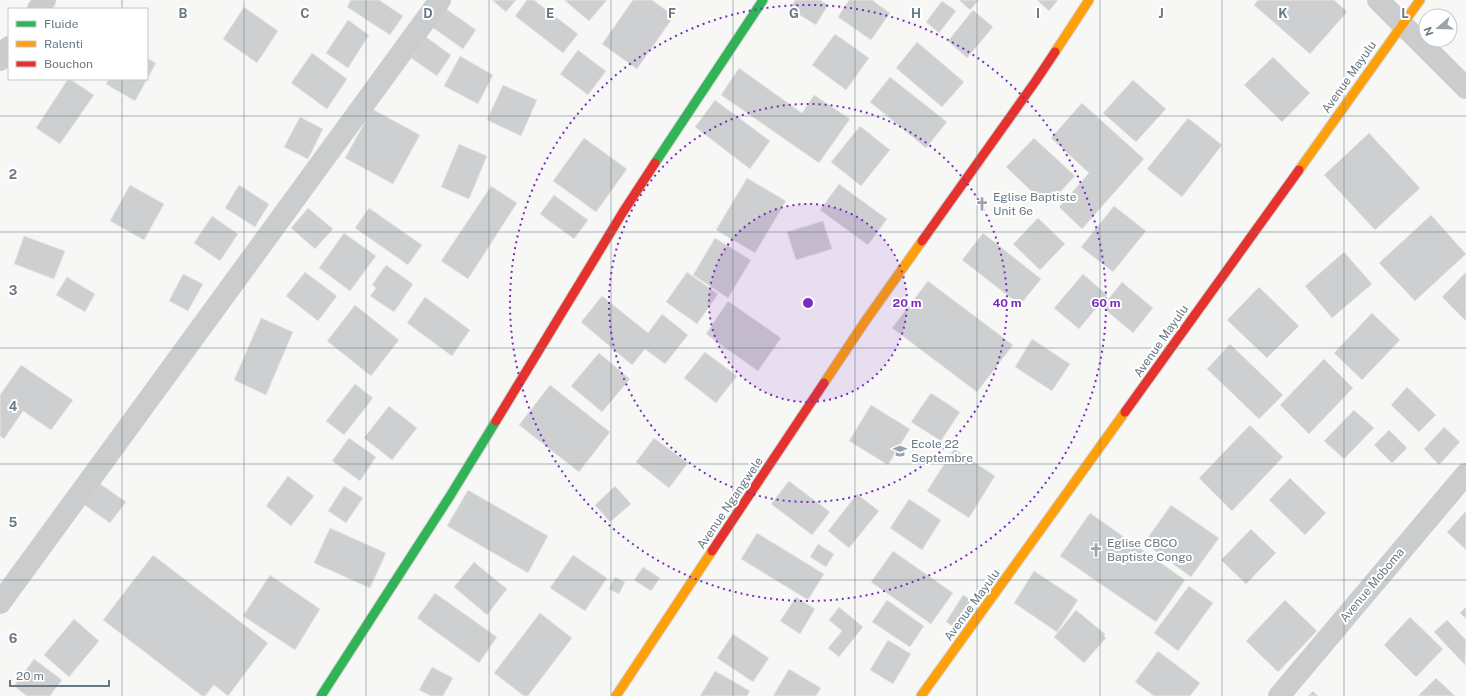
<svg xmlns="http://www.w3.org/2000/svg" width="1466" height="696" font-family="'Public Sans',sans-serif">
<rect width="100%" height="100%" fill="#f7f7f6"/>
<!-- building -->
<g fill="#cecfd0" stroke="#e6e6e6">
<path d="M351,0H379L403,16L390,35L347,7Z"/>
<path d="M492,0H516L506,12Z"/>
<path d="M527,0H534L578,34L563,53L515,16Z"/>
<path d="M564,0H607L589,21Z"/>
<path d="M633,0H652L674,16L637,69L602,44Z"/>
<path d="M795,0H820L828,5L816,25L790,9Z"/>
<path d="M849,0H872L890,13L871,40L838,17Z"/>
<path d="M959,0H979L970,10Z"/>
<path d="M1037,0H1058L1049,11Z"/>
<path d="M1258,0H1334L1347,12L1310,54L1254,5Z"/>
<path d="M942,1L956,11L939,33L926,22Z"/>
<path d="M244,7L278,31L257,63L223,39Z"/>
<path d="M445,8L476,30L463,49L432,27Z"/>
<path d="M973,10L993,27L967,58L948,41Z"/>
<path d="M348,20L369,35L348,68L326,53Z"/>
<path d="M835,34L869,58L846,90L812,65Z"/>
<path d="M426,37L451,55L437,76L411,58Z"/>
<path d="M917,42L964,82L942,107L896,68Z"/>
<path d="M578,50L606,71L588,95L560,74Z"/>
<path d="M312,53L347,79L327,109L291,83Z"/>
<path d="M460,56L493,75L478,104L444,86Z"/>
<path d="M1273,57L1310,93L1282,122L1244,85Z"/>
<path d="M147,58L156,63L135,101L106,84L109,79H147Z"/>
<path d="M739,68L802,113L814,95L850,119L819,163L721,95Z"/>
<path d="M890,77L947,122L926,148L870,102Z"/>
<path d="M68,79H70L94,95L60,144L36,128Z"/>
<path d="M1133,80L1166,109L1136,142L1103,113Z"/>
<path d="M503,85L537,100L521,136L487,120Z"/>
<path d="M715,100L770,141L750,169L695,127Z"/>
<path d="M1082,103L1144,159L1082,229L1059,207L1089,173L1051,138Z"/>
<path d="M372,109L420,135L393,184L345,158Z"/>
<path d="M300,117L323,129L308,159L284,147Z"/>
<path d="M1188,118L1222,145L1182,197L1147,169Z"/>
<path d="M860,126L890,150L861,186L831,162Z"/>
<path d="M1369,133L1420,188L1375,230L1324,175Z"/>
<path d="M584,138L627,169L596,212L553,181Z"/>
<path d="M1034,138L1075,176L1047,206L1006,167Z"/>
<path d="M459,144L487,156L469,199L441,187Z"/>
<path d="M747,178L786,201L755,253L716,230Z"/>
<path d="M839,184L887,219L868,245L820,210Z"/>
<path d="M130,185L164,204L144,240L110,221Z"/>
<path d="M239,185L269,204L255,227L225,208Z"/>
<path d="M491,186L517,203L468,279L441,261Z"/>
<path d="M554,195L588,220L574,239L540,214Z"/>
<path d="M1114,206L1146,231L1113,272L1081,247Z"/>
<path d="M308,208L333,229L315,249L291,228Z"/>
<path d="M369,208L422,245L408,265L355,228Z"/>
<path d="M1431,215L1466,254L1415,301L1379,263Z"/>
<path d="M212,216L238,234L220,261L194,243Z"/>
<path d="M1038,218L1065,244L1040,270L1013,244Z"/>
<path d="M823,221L832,249L796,260L787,232Z"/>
<path d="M344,233L376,256L350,291L319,268Z"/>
<path d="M983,233L1041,279L1020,305L962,260Z"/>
<path d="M24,236L65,251L54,279L14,264Z"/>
<path d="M715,238L751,260L728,298L693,275Z"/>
<path d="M1344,252L1372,284L1332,318L1305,286Z"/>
<path d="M386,265L413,284L394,312L370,296L376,288L372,285Z"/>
<path d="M305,272L337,296L318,321L286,296Z"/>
<path d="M687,272L718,294L697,324L666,302Z"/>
<path d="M1466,272V321L1442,297Z"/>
<path d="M183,274L203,284L188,311L169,301Z"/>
<path d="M1083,274L1107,295L1079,329L1054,308Z"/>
<path d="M67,277L95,294L85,312L56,295Z"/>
<path d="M928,281L1013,345L977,392L892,328Z"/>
<path d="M1122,282L1153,308L1133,333L1102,307Z"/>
<path d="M1259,287L1299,326L1267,358L1227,320Z"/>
<path d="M602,296L648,333L662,314L688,335L665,364L645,349L632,365L581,322Z"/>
<path d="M425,297L470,330L452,356L407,323Z"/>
<path d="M728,301L781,338L758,371L706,334Z"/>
<path d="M355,305L399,340L371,376L327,341Z"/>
<path d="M1372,313L1400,340L1362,380L1334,353Z"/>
<path d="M261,318L293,332L266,395L234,380Z"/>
<path d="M1032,339L1070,364L1052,391L1015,367Z"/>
<path d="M1230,344L1283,395L1259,419L1207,369Z"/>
<path d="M705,352L737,376L716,403L684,378Z"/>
<path d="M599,353L630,379L602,412L571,386Z"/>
<path d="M1324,359L1353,388L1309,434L1280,405Z"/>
<path d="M21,365L73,400L51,430L23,411L4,439L0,436V395Z"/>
<path d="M355,384L373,398L344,435L326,421Z"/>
<path d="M550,385L610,432L579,472L519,425Z"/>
<path d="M1407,387L1436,415L1419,432L1391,405Z"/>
<path d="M931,393L960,412L941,441L911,422Z"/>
<path d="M871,405L910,429L888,465L849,441Z"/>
<path d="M389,406L417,428L392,460L364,438Z"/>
<path d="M1354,410L1374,428L1344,459L1324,441Z"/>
<path d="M1250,425L1283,457L1232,511L1199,478Z"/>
<path d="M1444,427L1460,442L1439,465L1424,449Z"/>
<path d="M1389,430L1407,448L1392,463L1374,445Z"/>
<path d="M349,438L376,457L360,481L332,461Z"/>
<path d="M654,438L688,463L669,488L636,462Z"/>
<path d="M954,449L995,476L969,518L927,491Z"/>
<path d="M288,476L314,496L291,526L266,506Z"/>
<path d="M1290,478L1326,513L1305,535L1269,500Z"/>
<path d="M789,481L830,512L812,535L771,504Z"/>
<path d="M99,483L126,502L110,523L83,504Z"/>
<path d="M344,486L363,498L346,523L328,511Z"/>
<path d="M615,486L631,504L610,522L595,505Z"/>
<path d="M468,490L548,536L528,573L447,526Z"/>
<path d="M857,494L879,511L849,548L828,531Z"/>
<path d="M909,499L941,520L922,550L890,528Z"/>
<path d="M1171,505L1219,538L1191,577L1144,543Z"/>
<path d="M1466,511V550L1447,532Z"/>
<path d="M1090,513L1185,580L1156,622L1060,556Z"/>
<path d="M330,528L386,553L370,588L314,563Z"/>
<path d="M1251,529L1276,553L1246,584L1221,560Z"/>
<path d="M757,533L824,574L808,600L741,559Z"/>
<path d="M818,544L834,554L826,567L810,557Z"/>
<path d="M893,551L953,593L931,624L871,582Z"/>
<path d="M153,555L268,643L228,696L214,685L205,696H202L103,620Z"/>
<path d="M573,555L607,578L585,611L550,588Z"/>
<path d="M474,562L507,589L487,615L454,587Z"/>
<path d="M643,567L660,578L651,591L634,580Z"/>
<path d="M1034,571L1078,600L1057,632L1014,603Z"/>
<path d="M270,575L320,609L295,650L243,616Z"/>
<path d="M615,577L625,582L619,594L609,589Z"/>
<path d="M1189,586L1213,603L1178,651L1154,633Z"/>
<path d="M435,593L497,637L479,663L417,618Z"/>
<path d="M963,595L971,600L954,627L946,622Z"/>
<path d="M796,597L815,609L800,634L780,621Z"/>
<path d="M887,600L924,626L910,647L872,622Z"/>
<path d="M1285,600L1317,631L1278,672L1246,641Z"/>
<path d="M839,607L863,627L839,657L828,648L842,631L829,620Z"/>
<path d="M1466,607V619L1460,613Z"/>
<path d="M1076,610L1105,634L1104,636L1106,638L1084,663L1054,637Z"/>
<path d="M540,613L572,638L528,696H524L494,673Z"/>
<path d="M1410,617L1443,649L1416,677L1384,645Z"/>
<path d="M74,619L99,641L69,677L44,655Z"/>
<path d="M1447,620L1466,640L1465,665L1434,632Z"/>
<path d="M733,634L769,658L753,682L717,658Z"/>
<path d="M888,640L911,654L893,684L870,670Z"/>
<path d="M1158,651L1200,683L1190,696H1154L1135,682Z"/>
<path d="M34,659L62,680L50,696H27L14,686Z"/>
<path d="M432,667L453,678L443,696H431L419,690Z"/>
<path d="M789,669L821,688L816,696H773Z"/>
<path d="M715,671L750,691L747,696H700Z"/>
<path d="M1436,678L1455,696H1418Z"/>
<path d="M1313,691L1318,696H1308Z"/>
</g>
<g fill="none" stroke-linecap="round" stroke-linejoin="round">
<defs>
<g id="fast">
<path d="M655,163L763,0"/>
<path d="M321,696L450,496L496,421"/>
</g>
<g id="slow">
<path d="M1055,52L1089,0"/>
<path d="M1299,170L1420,0"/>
<path d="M824,383L864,323L922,241"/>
<path d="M616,696L712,551"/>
<path d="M921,696L1125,412"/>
</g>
<g id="jam">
<path d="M922,241L1035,82L1055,52"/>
<path d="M1125,412L1299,170"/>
<path d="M496,421L623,212L655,163"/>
<path d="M712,551L824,383"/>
</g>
</defs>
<!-- fast casing -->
<use href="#fast" stroke="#d3d4d5" stroke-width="11"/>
<!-- slow casing -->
<use href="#slow" stroke="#d3d4d5" stroke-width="11"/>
<!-- jam casing -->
<use href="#jam" stroke="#d3d4d5" stroke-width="11"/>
<!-- street -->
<g stroke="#cbcccd" stroke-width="22">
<path d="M1378,0L1466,88"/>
<path d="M38,9L45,0"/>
<path d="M0,60L9,47"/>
<path d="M0,603L440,0"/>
<path d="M1279,696L1466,474"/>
</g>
<!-- fast -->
<use href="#fast" stroke="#30b455" stroke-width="9"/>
<!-- slow -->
<use href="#slow" stroke="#ff9f0a" stroke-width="9"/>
<!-- jam -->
<use href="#jam" stroke="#e5322d" stroke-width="9"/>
</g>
<!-- grid -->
<path fill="none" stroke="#687884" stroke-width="1" stroke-opacity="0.55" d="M122,0V9M244,0V696M366,0V696M489,0V696M611,0V696M733,0V696M855,0V696M977,0V696M1100,0V696M1222,0V696M1344,0V696M122,79V696M0,116H1466M0,232H1466M0,348H1466M0,464H1466M0,580H1466"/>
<!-- distance rings -->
<circle cx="808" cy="303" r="99" fill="#7b2cbf" fill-opacity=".12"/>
<g fill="none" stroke="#7b2cbf" stroke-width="2" stroke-dasharray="2 4">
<circle cx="808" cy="303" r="99"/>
<circle cx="808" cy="303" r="199"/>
<circle cx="808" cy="303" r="298"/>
</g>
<!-- icons -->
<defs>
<symbol id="church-bare" viewBox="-9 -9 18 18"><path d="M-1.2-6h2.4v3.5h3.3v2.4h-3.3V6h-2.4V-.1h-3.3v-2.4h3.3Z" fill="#9aa4ac" stroke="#fff" stroke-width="2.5" paint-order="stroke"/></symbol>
<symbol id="school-bare" viewBox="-9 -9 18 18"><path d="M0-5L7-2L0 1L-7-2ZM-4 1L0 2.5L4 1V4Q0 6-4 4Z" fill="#9aa4ac" stroke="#fff" stroke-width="2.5" paint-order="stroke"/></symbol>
</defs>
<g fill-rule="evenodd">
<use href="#church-bare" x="972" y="194" width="20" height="20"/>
<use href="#school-bare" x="890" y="441" width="20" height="20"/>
<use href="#church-bare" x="1086" y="540" width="20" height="20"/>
</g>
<g text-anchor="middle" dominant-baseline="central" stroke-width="4" stroke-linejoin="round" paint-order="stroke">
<!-- street labels -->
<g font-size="12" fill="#687884" stroke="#fff">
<text transform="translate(1349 77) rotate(-55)">Avenue Mayulu</text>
<text transform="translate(1161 341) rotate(-55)">Avenue Mayulu</text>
<text transform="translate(730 503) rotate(-56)">Avenue Ngangwele</text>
<text transform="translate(1372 585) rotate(-50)">Avenue Moboma</text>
<text transform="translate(972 605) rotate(-54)">Avenue Mayulu</text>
</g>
<!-- poi labels -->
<g font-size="12" fill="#687884" stroke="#fff" text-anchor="start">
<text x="993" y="197">Eglise Baptiste<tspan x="993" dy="14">Unit 6e</tspan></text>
<text x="911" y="444">Ecole 22<tspan x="911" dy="14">Septembre</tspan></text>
<text x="1107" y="543">Eglise CBCO<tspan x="1107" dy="14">Baptiste Congo</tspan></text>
</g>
</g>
<g font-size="13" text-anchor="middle" font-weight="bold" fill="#687884" stroke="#fff" stroke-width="4" stroke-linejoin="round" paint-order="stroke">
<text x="183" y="18">B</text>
<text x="305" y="18">C</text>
<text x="428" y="18">D</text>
<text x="550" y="18">E</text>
<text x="672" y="18">F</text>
<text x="794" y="18">G</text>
<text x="916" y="18">H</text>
<text x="1038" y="18">I</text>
<text x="1161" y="18">J</text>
<text x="1283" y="18">K</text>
<text x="1405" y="18">L</text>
<text x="13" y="179">2</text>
<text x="13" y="295">3</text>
<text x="13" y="411">4</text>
<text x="13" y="527">5</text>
<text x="13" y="643">6</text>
</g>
<circle cx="808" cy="303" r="6" fill="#7b2cbf" stroke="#fff" stroke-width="2"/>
<g font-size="12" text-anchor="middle" font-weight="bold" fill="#7b2cbf" stroke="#fff" stroke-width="4" stroke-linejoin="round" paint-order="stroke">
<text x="907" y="307">20 m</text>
<text x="1007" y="307">40 m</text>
<text x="1106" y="307">60 m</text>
</g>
<!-- legend -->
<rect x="8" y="8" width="140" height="72" fill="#ffffff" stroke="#c3c9ce"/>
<rect x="16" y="21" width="20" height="6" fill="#30b455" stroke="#c3c9ce"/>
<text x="44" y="28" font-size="12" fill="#687884">Fluide</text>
<rect x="16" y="41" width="20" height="6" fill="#ff9f0a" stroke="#c3c9ce"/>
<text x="44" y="48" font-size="12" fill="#687884">Ralenti</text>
<rect x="16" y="61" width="20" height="6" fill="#e5322d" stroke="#c3c9ce"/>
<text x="44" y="68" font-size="12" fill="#687884">Bouchon</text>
<!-- north arrow -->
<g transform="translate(1438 28) rotate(250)"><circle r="19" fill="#ffffff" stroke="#c3c9ce"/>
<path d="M0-3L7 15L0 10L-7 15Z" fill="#9aa4ac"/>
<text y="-6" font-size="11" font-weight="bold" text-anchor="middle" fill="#687884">N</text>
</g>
<!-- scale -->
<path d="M10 680v6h99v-6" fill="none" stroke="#687884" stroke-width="2"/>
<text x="16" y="680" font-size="12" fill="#687884" stroke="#ffffff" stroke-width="3" paint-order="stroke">20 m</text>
</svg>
